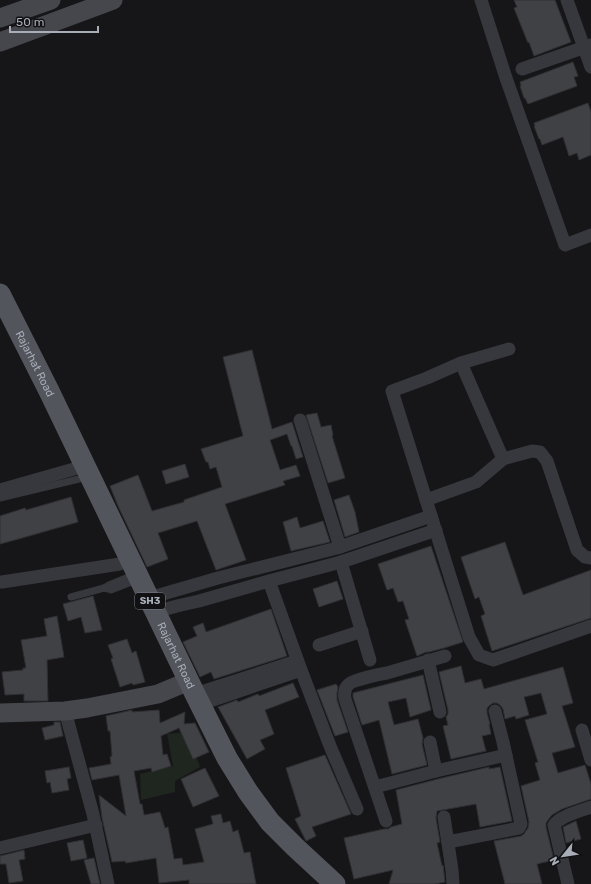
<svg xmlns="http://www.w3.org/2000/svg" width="591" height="884" font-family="Rubik,sans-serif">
<rect width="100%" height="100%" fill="#161618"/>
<!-- green -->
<path fill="#1e261f" d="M187,732L200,767L175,781V792L141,800L140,774L173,766L167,734Z"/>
<!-- building -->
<g fill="#404145" stroke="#303034">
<path d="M514,0H555L571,42L534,56L529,42L528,43L514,8L517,7Z"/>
<path d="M573,62L578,76L574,77L577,86L528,104L525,98H524L520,86H521L520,82Z"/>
<path d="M588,103L591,112V155L579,160L577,153L569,156L563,137L542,145L540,139H539L534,126H535L534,123Z"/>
<path d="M252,350L272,429L292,422L303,457L296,459L292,446H291L287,434L270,440L280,470L296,465L300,476L283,481L285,485L225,504L246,560L216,570L197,521L158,533L168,559L147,567L118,506L110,486L138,475L152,511L184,502V500L222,487L216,467L210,469L208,462H206L201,449L243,436L223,357Z"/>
<path d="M317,413L321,427L331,425L333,435L332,436L345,478L328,483L306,415Z"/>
<path d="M185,464L189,477L166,484L162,471Z"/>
<path d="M349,495L355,512L359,532L345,537L334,500Z"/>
<path d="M71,497L78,522L22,538L0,544V516L25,508L26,510Z"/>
<path d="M297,517L300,528L323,521L330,542L291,551L283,522Z"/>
<path d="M505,542L523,595L591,570V618L492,651L481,616L485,614L479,597L475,599L461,557Z"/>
<path d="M431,546L463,642L444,648L429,652H426L417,656L405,620L409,619L403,601L398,602L393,588L387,590L378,564Z"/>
<path d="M337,581L343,599L319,607L313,589Z"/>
<path d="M93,596L102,630L85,633L81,617L68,621L63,604Z"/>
<path d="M271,609L287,656L214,679L211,672L200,677L183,642L197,636L193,627L203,623L206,632Z"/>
<path d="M57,616L64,657L47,660L48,701H24V694L5,695L2,672L23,670V668H26L21,640L47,636L44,619Z"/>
<path d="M127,639L132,653L136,651L145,682L133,685L132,683L120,687L111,659L113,658L108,645Z"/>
<path d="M461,666L465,683L481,679L484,689L563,667L573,703L562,706L575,747L552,753L558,773L585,765L591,784V799L562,809L552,815L548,820L546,823V827L554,860L537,864L542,884H505L494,841L521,836L524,834L528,828L529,822L521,786L540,780L535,763L538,762L525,720L547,714L541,693L524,697L529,715L516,719L515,716L505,719L503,709L500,705L497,703H493L490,705L487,708V713L490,724H489L491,734L482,736L486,751L451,759L443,726L448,725L446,717L448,714V710L439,672Z"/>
<path d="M423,675L431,710L410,717L406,698L388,702L394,725L418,719L423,738L422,744L427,765L392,774L379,720L362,725L353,697V693Z"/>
<path d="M293,683L299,697L265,710L274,734L260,740L265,749L247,759L218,707L237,700L238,702L258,694L259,696Z"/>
<path d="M336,684L338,687L337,693V700L348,732L335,736L317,690Z"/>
<path d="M132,710V712L159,710L160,723L185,712L184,724L195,723L209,752L193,759L179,728L161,736L163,755L167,754L171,766L152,772L151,768L134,771L140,804H142L144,815L160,812L165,828L168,827L174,859L182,858L183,865L204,862L195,829L213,824L211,816L221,814L223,823L230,821L233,832L238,830L244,853L250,852L256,884H189V880L159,883L156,858L126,863L125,861L112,862L102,818L99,795L126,816L119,775L92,780L89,768L111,764L110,757L112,756L110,731H108L106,716Z"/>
<path d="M54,722H60L63,736L45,740L42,728L54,725Z"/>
<path d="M325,755L351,814L312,827L316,836L306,841L295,819L301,816L286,768Z"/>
<path d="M69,767L71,778L67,779L69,790L52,793L50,782L47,783L45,771Z"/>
<path d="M489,767V769L500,767L512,821L480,827L476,804L437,811L436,818L440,842L437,843L442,866L443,865L445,882L435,884H389L393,870L354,879L344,838L384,829H388L391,827L402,824L396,790L438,779Z"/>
<path d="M205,768L219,796L193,807L181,779Z"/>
<path d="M576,821L581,839L566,843L563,827Z"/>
<path d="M83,840L87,858L71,861L67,843Z"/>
<path d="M24,850L25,859L19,860L23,881L9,883L6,864H0V856Z"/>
<path d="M94,858L100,884H91L84,860Z"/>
</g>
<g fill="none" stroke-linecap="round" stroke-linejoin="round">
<!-- lane -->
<g stroke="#37383d" stroke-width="7">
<path d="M0,498L79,479"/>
<path d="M104,588L109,585L126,578"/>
<path d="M71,597L104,588L111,590L129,583"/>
</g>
<!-- street -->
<g stroke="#37383d" stroke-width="13">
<path d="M481,0L506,78L565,245L591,235"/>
<path d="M567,0L591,67"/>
<path d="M522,69L591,45"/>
<path d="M461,363L427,378L392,391L469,637L479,655L493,660L591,626"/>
<path d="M300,420L340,547"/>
<path d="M503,459L461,363L509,349"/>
<path d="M0,490L74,469"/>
<path d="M426,500L476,482L503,459L532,451L540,452L547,461L577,550L585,557L591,558"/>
<path d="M341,562L370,660"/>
<path d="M269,581L301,670L330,746L357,809"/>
<path d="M2,582L120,564"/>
<path d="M149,598L218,578L337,548L431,516"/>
<path d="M155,612L177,606L199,601L269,581L341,562L436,530"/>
<path d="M319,645L362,631"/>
<path d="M428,660L440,712"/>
<path d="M195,694L297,661"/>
<path d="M201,704L301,670"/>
<path d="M65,711L93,814L108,884"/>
<path d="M582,730L591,760"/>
<path d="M430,742L436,771"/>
<path d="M375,787L436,771L506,755"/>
<path d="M444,817L452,870L453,884"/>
<path d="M386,821L345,699C344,693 344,688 349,684C353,680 380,674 387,673L445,656"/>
<path d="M448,842L519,828L521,824L503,742L495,711"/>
<path d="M0,848L96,825"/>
<path d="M568,884L554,825C560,816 580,811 591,807"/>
</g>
<!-- secondary -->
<g stroke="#45474d" stroke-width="19">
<path d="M0,18L51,0"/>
<path d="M0,42L113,0"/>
<path d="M0,713L65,711L87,708L158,694L189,681"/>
</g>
<!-- primary -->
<path stroke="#53555c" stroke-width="21" id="s1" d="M0,294L49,391L195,694L227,758L248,792L270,822L295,847L335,884"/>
</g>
<g text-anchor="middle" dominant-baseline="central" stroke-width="3" stroke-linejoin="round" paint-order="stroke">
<!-- shield labels -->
<rect fill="#111113" stroke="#7b7e86" stroke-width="1" x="135" y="593" width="30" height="16" rx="3"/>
<g font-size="10" font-weight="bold" fill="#a8adb8">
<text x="150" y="601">SH3</text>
</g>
<!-- street labels -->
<g font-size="11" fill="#a8adb8" stroke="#111113">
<text stroke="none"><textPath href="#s1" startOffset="78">Rajarhat Road</textPath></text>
<text stroke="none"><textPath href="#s1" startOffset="402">Rajarhat Road</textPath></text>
</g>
</g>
<!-- north arrow -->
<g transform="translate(563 856) rotate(240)" stroke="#111113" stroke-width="3" paint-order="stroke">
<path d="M0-3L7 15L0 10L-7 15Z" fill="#a8adb8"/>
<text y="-6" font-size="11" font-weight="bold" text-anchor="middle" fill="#a8adb8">N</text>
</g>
<!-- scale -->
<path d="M10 26v6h88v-6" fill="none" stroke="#a8adb8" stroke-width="2"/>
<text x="16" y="26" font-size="12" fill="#a8adb8" stroke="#111113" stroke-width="3" paint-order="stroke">50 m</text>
</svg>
